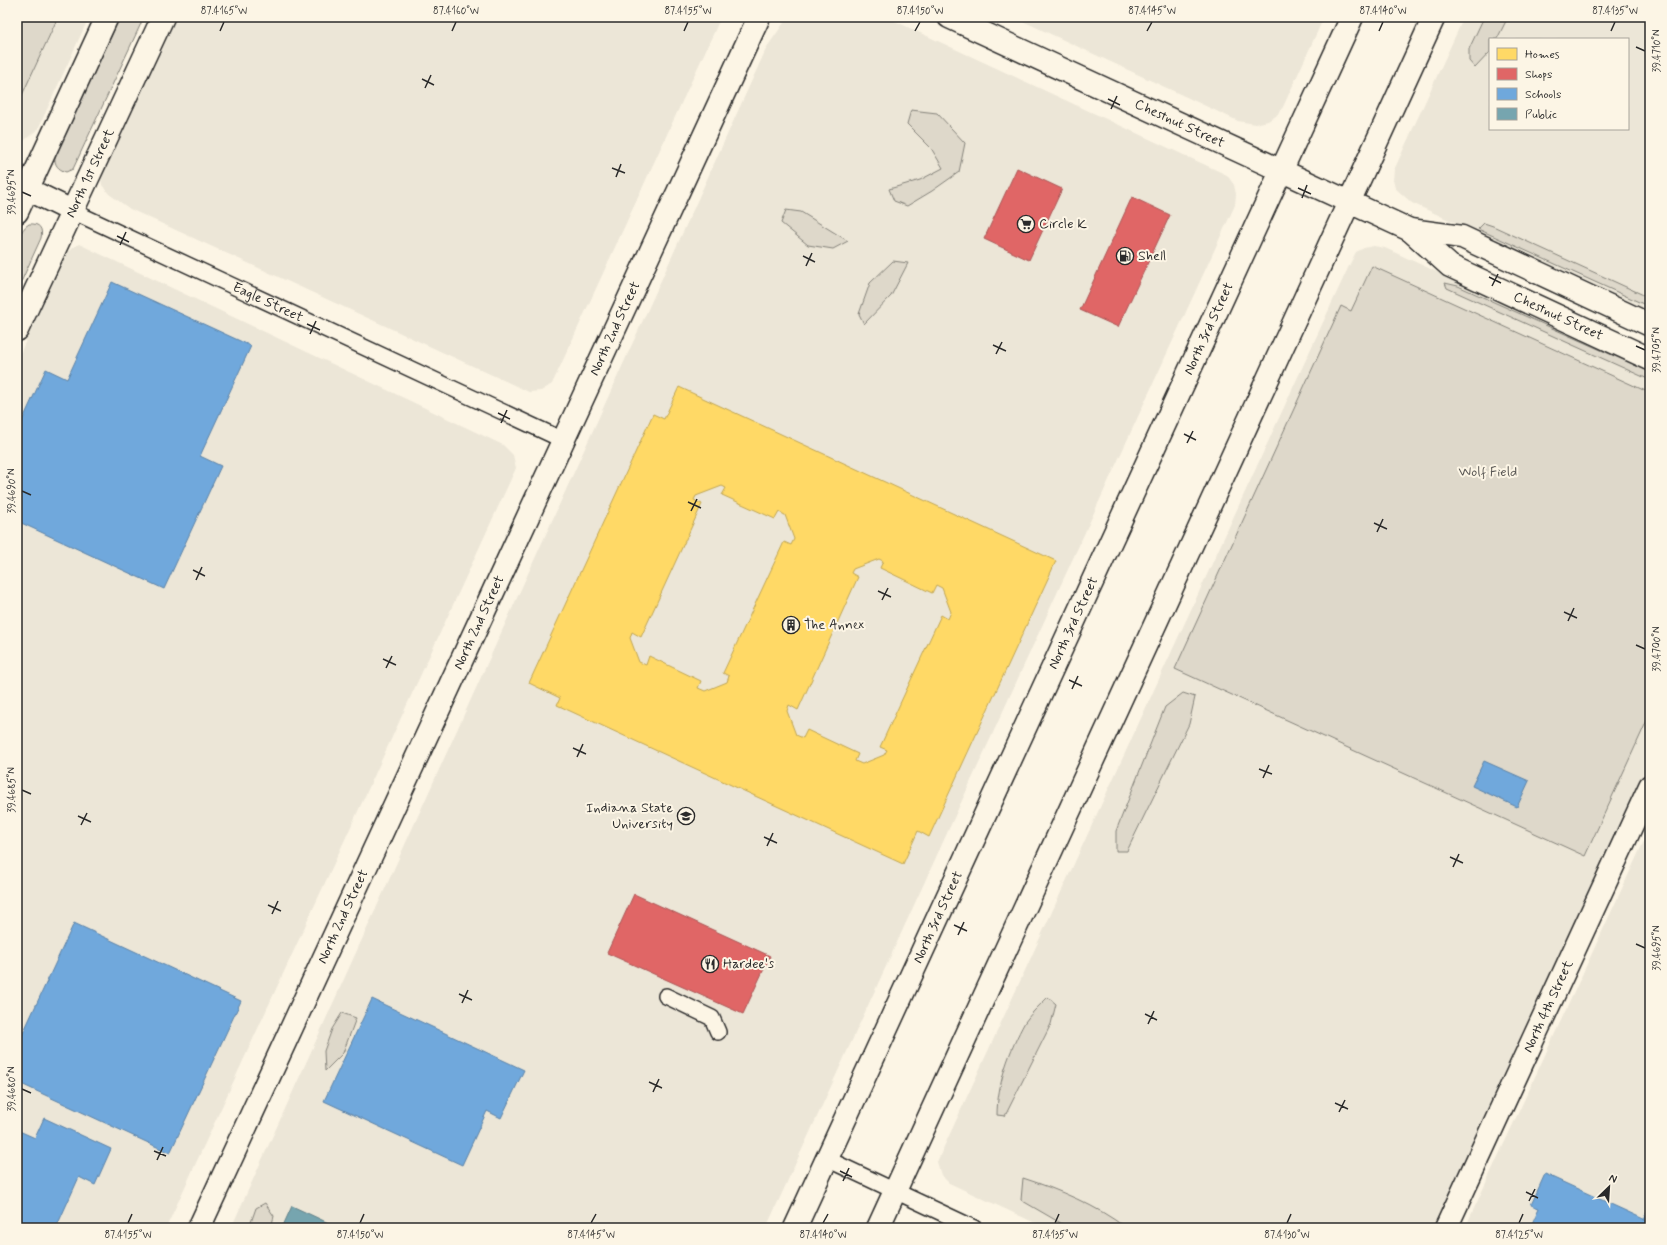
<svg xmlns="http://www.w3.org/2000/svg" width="1667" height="1245" font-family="Mynerve,sans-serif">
<rect width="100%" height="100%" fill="#fcf5e5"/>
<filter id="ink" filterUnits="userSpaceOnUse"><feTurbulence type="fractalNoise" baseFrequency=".025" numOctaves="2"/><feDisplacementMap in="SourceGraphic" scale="8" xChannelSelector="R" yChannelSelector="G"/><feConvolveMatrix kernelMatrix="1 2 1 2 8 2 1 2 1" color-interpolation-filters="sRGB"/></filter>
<g filter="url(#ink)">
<!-- built -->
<g fill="#ece6d7" fill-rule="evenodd">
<path d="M17,17H89L38,129L20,144L17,145Z"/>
<path d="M175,17H721L552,384L541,391L529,392L130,209L109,194L102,185L101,178Z"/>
<path d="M788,17H886L1227,175L1234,185L1236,194L1235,205L766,1228H231L767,47Z"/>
<path d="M1014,17H1324L1283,107L1276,116L1268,121L1255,124L1238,121Z"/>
<path d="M1464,17H1650V312L1412,203L1395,188L1393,180L1394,170ZM1490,39H1628V129H1490Z"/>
<path d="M79,244L503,445L513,455L516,468L166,1228H17V360L65,255L72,248Z"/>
<path d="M1374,246L1385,248L1650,370V763L1436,1228H1046L949,1183L941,1175L937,1162L1348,268L1356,252L1364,248Z"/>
<path d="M1650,828V1228H1465Z"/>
</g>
<!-- green -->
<g fill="#ded8ca" stroke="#84827a">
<path d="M17,17H58L17,106Z"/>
<path d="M120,17H144L73,169L66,172C58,169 54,165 55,156Z"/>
<path d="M1484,17H1508L1497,39H1490V52L1475,68L1469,61V49Z"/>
<path d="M911,110L937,113L965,143L959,172L932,191L907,206L894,201L889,189L920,180L943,168L931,148L907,124Z"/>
<path d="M786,210L801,212L848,241L833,249L808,245L781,223Z"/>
<path d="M1484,223L1493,226L1650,298V307L1478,229Z"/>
<path d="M29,224C40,223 43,229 41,238L17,291C17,272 11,235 29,224Z"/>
<path d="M893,261L908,263L891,296L864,324L859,314L870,283Z"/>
<path d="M1372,266L1650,393V714L1585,856L1175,669L1341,306L1351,311Z"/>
<path d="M1445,283L1458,286L1650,372V380L1447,288Z"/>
<path d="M1183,693L1195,697L1189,724L1127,851H1116V831L1165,707Z"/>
<path d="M1048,997L1056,1004L1051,1024L1005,1116L997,1115C997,1084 1010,1049 1025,1022C1031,1013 1041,1004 1048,997Z"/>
<path d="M342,1013L356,1018L343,1053L325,1071L324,1051L332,1029Z"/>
<path d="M1023,1178C1057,1189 1098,1206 1126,1228H1074L1064,1225L1021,1200Z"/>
<path d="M265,1203L274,1216L271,1228H249L256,1208Z"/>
</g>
<!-- homes -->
<path fill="#ffd966" stroke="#bfa554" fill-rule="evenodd" d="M679,387L1056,561L929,837L918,831L903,864L557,705L560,698L529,683L653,414L664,419ZM722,486L726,488L722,495L775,519L779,512L785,515L794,539L791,545L784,542L723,673L729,676L727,682L705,691L698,688L701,681L649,656L646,665L639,662L630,638L632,632L641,637L702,504L694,500L696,496ZM879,559L883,561L880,568L932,593L936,585L942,588L951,612L948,619L941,615L880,747L887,750L884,755L862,764L855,761L858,754L807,730L803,738L796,735L787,711L789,705L798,710L858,577L851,573L853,569Z"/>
<!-- shops -->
<g fill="#e06666" stroke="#aa5454">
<path d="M1017,168L1062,189L1029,260L984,239Z"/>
<path d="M1132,197L1170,215L1118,327L1080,310Z"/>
<path d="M634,894L770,956L743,1014L607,953Z"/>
</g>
<!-- schools -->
<g fill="#6fa8dc" stroke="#5b82a7">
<path d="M112,282L251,346L200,456L221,466L164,589L17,521V432L46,369L67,379Z"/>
<path d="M1484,761L1529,781L1517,807L1472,786Z"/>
<path d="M74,923L241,1001L170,1153L17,1082V1046Z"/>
<path d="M372,999L524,1070L501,1118L487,1111L462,1165L324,1101Z"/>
<path d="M44,1118L111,1149L95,1185L79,1177L56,1228H17V1130L35,1138Z"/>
<path d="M1545,1174L1650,1222V1228H1530L1539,1208L1531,1205Z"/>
<path d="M1650,1207V1222L1644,1220Z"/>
</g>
<!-- public -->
<path fill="#76a5af" stroke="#608087" d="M292,1206L339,1228H282Z"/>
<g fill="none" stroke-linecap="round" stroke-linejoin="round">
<defs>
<g id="service">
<path id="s1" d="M72,211L563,440"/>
<path d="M666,996L712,1018L718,1032"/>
<path d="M827,1159L974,1228"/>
</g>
<g id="minor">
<path id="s2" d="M949,17L1410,230L1462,237L1650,325"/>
<path d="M17,184L72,211"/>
<path id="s3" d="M1410,230L1450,266L1650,359"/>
<path id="s4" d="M199,1228L759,17"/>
<path id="s5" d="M1446,1228L1650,786"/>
</g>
<g id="secondary">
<path d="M17,212L107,17"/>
<path id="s6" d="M17,330L163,17"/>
</g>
<g id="trunk">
<path id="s7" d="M795,1228L1352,17"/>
<path d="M878,1228L1434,17"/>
</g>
</defs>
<!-- service casing -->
<use href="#service" stroke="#2b2b2b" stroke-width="18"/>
<!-- minor casing -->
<use href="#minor" stroke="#2b2b2b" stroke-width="25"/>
<!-- secondary casing -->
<use href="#secondary" stroke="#2b2b2b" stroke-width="25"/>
<!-- trunk casing -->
<use href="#trunk" stroke="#2b2b2b" stroke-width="25"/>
<!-- service -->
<use href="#service" stroke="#fcf5e5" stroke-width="15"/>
<!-- minor -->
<use href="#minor" stroke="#fcf5e5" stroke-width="22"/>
<!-- secondary -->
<use href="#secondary" stroke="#fcf5e5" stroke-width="22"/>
<!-- trunk -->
<use href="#trunk" stroke="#fcf5e5" stroke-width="22"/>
</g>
</g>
<!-- ticks -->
<path fill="none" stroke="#2b2b2b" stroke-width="1.5" d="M220,31L224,22M452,31L456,22M684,31L688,22M915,31L920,22M1147,31L1152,22M1379,31L1383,22M1611,31L1615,22M1636,47L1645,51M422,79L434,85M425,88L431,75M1108,99L1120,105M1111,109L1117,96M612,168L625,173M616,177L621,164M1298,188L1311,194M22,192L31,196M1302,198L1307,185M117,236L129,242M120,245L126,232M803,256L815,262M806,266L812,253M1489,277L1501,283M1492,286L1498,274M307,324L320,330M310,334L316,321M993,345L1006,351M1636,346L1645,350M996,354L1002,342M498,413L510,419M501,423L507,410M1184,434L1196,440M1187,443L1193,431M22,491L31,495M688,502L701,508M691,511L697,499M1374,523L1387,529M1377,532L1383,519M193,570L205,576M196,580L202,567M878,591L891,597M882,600L888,588M1564,612L1577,618M1568,621L1574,608M1636,645L1645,649M383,659L396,665M386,668L392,656M1069,680L1082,686M1072,689L1078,676M573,748L586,754M577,757L583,744M1259,769L1272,774M1263,778L1269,765M22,790L31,794M78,816L91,822M81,825L87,813M764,837L777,843M767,846L773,833M1450,857L1463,863M1453,867L1459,854M268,905L281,911M272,914L278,901M954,925L967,931M958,935L964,922M1636,944L1645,948M459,994L472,1000M462,1003L468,990M1145,1014L1157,1020M1148,1024L1154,1011M649,1082L662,1088M22,1089L31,1093M653,1092L659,1079M1335,1103L1348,1109M1339,1112L1345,1100M154,1151L166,1156M157,1160L163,1147M840,1171L852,1177M843,1181L849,1168M1526,1192L1538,1198M1529,1201L1535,1189M128,1223L132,1214M360,1223L364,1214M591,1223L596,1214M823,1223L828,1214M1055,1223L1059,1214M1287,1223L1291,1214M1519,1223L1523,1214"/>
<!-- icons -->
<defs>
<symbol id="supermarket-ring" viewBox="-11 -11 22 22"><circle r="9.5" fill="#fcf5e5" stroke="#2b2b2b" stroke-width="1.5"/><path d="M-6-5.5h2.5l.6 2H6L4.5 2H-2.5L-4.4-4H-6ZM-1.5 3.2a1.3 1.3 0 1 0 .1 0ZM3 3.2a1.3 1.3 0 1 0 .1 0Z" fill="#2b2b2b"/></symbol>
<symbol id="fuel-ring" viewBox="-11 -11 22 22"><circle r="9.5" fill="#fcf5e5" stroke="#2b2b2b" stroke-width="1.5"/><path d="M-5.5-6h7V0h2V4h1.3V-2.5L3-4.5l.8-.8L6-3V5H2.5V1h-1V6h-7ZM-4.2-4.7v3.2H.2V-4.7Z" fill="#2b2b2b"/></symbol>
<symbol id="building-ring" viewBox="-11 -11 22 22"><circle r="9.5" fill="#fcf5e5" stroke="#2b2b2b" stroke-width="1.5"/><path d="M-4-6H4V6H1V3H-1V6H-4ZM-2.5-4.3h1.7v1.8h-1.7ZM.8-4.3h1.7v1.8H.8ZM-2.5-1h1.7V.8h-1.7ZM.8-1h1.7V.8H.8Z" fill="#2b2b2b"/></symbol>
<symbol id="university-ring" viewBox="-11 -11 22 22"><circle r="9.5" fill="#fcf5e5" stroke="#2b2b2b" stroke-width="1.5"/><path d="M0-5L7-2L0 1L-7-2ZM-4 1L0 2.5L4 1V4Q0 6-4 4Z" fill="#2b2b2b"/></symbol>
<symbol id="restaurant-ring" viewBox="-11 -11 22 22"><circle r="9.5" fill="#fcf5e5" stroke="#2b2b2b" stroke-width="1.5"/><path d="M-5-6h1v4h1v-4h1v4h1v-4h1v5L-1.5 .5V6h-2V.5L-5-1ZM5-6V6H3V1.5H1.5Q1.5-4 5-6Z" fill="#2b2b2b"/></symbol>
</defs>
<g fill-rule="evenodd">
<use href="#supermarket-ring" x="1016" y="214" width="20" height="20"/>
<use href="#fuel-ring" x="1115" y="246" width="20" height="20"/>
<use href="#building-ring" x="781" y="615" width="20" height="20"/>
<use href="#university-ring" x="676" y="806" width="20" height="20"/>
<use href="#restaurant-ring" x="700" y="954" width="20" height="20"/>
</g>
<g text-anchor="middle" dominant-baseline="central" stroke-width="4" stroke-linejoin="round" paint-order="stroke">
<!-- street labels -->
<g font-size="14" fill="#2b2b2b" stroke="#fcf5e5">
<text stroke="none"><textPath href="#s2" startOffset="254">Chestnut Street</textPath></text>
<text stroke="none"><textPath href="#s6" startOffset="173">North 1st Street</textPath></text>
<text stroke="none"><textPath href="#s1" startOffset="216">Eagle Street</textPath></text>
<text stroke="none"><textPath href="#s3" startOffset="173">Chestnut Street</textPath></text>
<text stroke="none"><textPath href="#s4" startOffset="991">North 2nd Street</textPath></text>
<text stroke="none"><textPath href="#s7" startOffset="990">North 3rd Street</textPath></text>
<text stroke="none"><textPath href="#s4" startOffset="667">North 2nd Street</textPath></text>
<text stroke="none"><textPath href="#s7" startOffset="666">North 3rd Street</textPath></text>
<text stroke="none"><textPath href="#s4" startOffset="343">North 2nd Street</textPath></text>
<text stroke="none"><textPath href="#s7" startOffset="342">North 3rd Street</textPath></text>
<text stroke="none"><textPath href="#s5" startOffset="244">North 4th Street</textPath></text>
</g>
<!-- poi labels -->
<g font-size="14" fill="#2b2b2b" stroke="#fcf5e5" text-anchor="start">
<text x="1039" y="224">Circle K</text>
<text x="1138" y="256">Shell</text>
<text x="804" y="625">The Annex</text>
<text x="673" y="808" text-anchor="end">Indiana State<tspan x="673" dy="16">University</tspan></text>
<text x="723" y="964">Hardee's</text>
</g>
<!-- park labels -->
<g font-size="14" fill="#585653" stroke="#fcf5e5">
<text x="1488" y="472">Wolf Field</text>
</g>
</g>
<!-- margin -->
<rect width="1667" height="1245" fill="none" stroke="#fcf5e5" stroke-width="44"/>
<!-- legend -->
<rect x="1489" y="38" width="140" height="92" fill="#fcf5e5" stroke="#a8a49b"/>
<rect x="1497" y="48" width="20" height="12" fill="#ffd966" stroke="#a8a49b"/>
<text x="1525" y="58" font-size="12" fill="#2b2b2b">Homes</text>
<rect x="1497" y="68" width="20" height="12" fill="#e06666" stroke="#a8a49b"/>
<text x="1525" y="78" font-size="12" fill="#2b2b2b">Shops</text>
<rect x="1497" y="88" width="20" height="12" fill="#6fa8dc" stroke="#a8a49b"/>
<text x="1525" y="98" font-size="12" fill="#2b2b2b">Schools</text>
<rect x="1497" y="108" width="20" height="12" fill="#76a5af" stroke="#a8a49b"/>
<text x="1525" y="118" font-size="12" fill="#2b2b2b">Public</text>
<!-- north arrow -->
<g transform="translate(1609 1187) rotate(25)" stroke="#fcf5e5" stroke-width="3" paint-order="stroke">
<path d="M0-3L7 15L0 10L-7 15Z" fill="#2b2b2b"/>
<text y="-6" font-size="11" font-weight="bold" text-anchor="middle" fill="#2b2b2b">N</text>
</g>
<rect x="22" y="22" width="1623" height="1201" fill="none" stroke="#2b2b2b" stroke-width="1.5"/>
<g font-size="10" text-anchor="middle" fill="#2b2b2b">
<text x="224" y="14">87.4165°W</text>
<text x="456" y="14">87.4160°W</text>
<text x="688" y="14">87.4155°W</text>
<text x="920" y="14">87.4150°W</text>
<text x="1152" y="14">87.4145°W</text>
<text x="1383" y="14">87.4140°W</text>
<text x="1615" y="14">87.4135°W</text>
<text transform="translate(1656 51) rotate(-90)" y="4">39.4710°N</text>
<text transform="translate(11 192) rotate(-90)" y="4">39.4695°N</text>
<text transform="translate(1656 350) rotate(-90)" y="4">39.4705°N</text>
<text transform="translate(11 491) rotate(-90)" y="4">39.4690°N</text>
<text transform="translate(1656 649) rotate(-90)" y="4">39.4700°N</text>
<text transform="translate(11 790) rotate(-90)" y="4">39.4685°N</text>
<text transform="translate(1656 948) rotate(-90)" y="4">39.4695°N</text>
<text transform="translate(11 1089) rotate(-90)" y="4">39.4680°N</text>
<text x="128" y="1238">87.4155°W</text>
<text x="360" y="1238">87.4150°W</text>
<text x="591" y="1238">87.4145°W</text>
<text x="823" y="1238">87.4140°W</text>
<text x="1055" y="1238">87.4135°W</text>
<text x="1287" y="1238">87.4130°W</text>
<text x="1519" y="1238">87.4125°W</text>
</g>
</svg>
